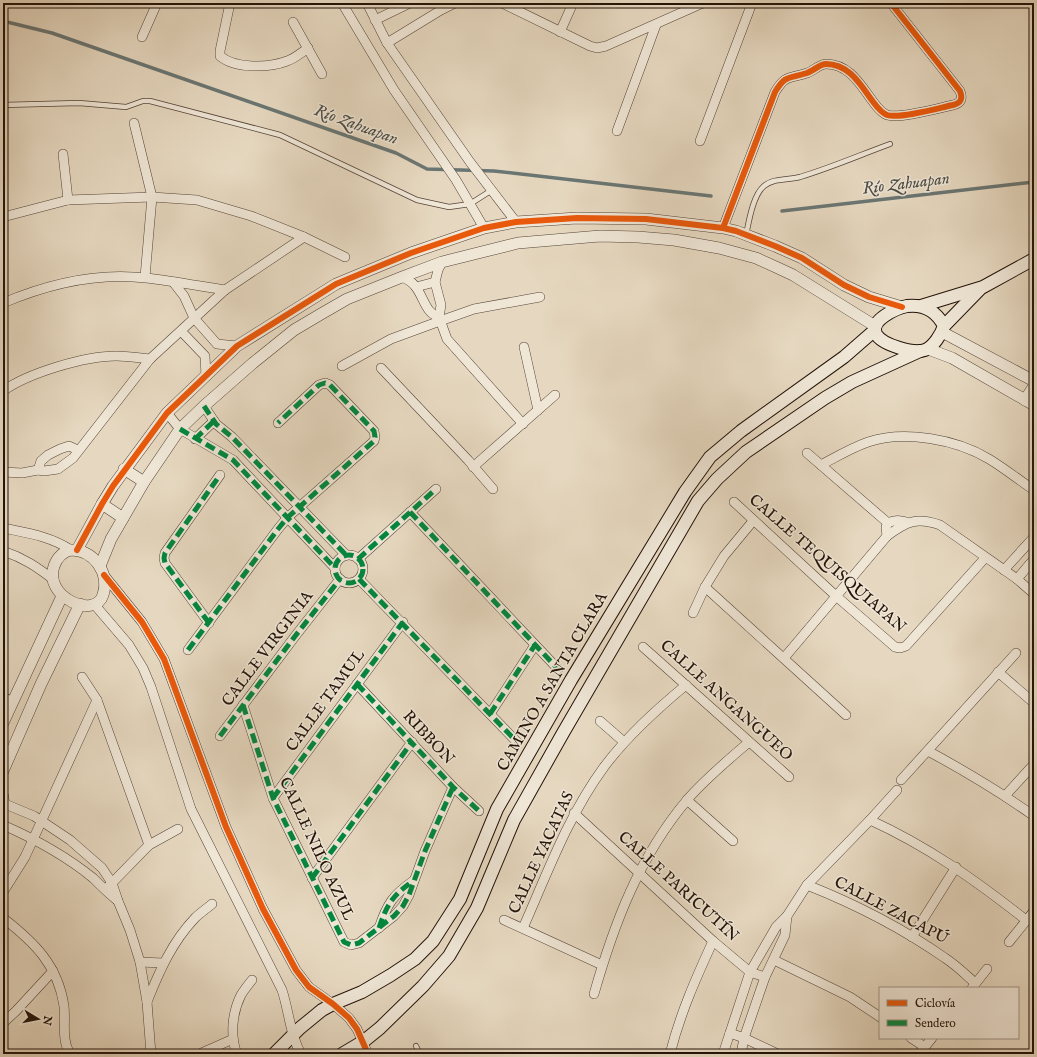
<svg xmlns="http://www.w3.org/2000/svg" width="1037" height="1057" font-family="'IM FELL English',serif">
<rect width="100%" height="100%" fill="#e6d8c0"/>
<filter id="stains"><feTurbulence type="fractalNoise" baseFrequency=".005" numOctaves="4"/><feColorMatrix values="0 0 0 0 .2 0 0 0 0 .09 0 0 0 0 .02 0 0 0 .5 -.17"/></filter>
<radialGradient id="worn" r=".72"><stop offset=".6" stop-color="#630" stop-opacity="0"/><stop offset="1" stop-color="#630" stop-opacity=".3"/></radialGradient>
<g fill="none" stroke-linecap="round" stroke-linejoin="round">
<!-- stream -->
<g stroke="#6a7673" stroke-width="3.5">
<path d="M3,21L52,33L396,153L427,169L494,171L711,196"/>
<path d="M782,211L1034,182"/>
</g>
<defs>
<g id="service">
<path d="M3,105L79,103L126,107L143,101H150L280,135L417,200L449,207L470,204L492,190"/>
<path d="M746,235C749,221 753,195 764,186C773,178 789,180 800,177C830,168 860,155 890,144"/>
<path d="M3,696L14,699"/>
<path d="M416,1046L420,1054"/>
</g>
<g id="minor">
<path d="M230,3L220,51V56C235,69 269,68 287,61C294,59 301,53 308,48"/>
<path d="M342,3L394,90L456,180L484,228"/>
<path d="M367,3L387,43L470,162L516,222"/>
<path d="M502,3L590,46L597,48L606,46L703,3"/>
<path d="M375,20L410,3"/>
<path d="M293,22L322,74"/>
<path d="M560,32L573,3"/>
<path d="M142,37L157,3"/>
<path d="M387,43L441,10L455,3"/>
<path d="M134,123L152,197L145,277"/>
<path d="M617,131L656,25"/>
<path d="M700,141L752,3"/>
<path d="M63,154L68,200"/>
<path d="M3,217L68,200L152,197L197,200L251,216L304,237L345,257"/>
<path d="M723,228L775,92C786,74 789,79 807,73C813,71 820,64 826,64C850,64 861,86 874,103C877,107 882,113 887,115C900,119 939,108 953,105C961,103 963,99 960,91L894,7"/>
<path d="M442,262L438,270L435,282L441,305L439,317L447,339L523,424"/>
<path d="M402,277C407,279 412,282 415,286C424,297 425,313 439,317"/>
<path d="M173,282L184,296L194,318L217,344L237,346"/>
<path d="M416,287L435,282"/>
<path d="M3,303C48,284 97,272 146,278C172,281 199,286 225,290L304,237"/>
<path d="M181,331L205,356L206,376"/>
<path d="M524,347L538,410"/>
<path d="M342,366L391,339L440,321L474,309L540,297"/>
<path d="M381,368L468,460L493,489"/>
<path d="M3,391C28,373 85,356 116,356C127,356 139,358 150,359"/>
<path d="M204,406L216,424L232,437L346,555"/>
<path d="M167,413L180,429L233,460L335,568"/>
<path d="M195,439L214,421"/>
<path d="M807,453L888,523"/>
<path d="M821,465C836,457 851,448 868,442C904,430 956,439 989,459C1004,468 1019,480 1034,490"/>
<path d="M473,467L555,395"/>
<path d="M38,470L41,461L48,455L60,449L69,446L78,450"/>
<path d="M3,472L22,473L38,470L44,471L58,469L73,458L150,359L225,290"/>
<path d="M734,502L836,596L895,647L900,648L906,646L985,558"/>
<path d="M410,512L558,669"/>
<path d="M909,523C902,520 895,519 888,523L886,527L887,536C907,521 917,517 940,525L1017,579L1034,594"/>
<path d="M3,528C27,533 50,536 71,550"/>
<path d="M3,551C24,558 37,567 54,580"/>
<circle cx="349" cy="569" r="14"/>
<path d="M358,559L436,489"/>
<path d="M1004,570L1034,537"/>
<path d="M104,575L142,622L164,659L226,827L263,909L296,970L309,987L333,1004L349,1018L357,1029L368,1054"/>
<path d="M359,579L517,742"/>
<path d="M1017,579L1034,559"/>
<path d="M705,587L846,715"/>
<path d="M94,604L129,645L143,668L151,687L191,809L282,990C289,1011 290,1035 301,1054"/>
<path d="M693,613L705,587L724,556L753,521"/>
<path d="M209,623L165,563L164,558L165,553L220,475"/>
<path d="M643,647L789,777"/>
<path d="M188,650L278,529L288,517L374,441L375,437L374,431L330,385L325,383L319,385L278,423"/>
<path d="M784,658L887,536"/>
<path d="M998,672L1034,703"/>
<path d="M82,677L97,700L149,845"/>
<path d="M357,684L453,787L479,811"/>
<path d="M243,705L273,798L344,942L351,945L359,943L394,916L403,906L409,895L425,851L453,787"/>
<path d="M490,714L535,645"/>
<path d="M600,721L624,742"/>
<path d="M220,736L296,635L340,579"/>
<path d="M928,751C965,771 1000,792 1034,816"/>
<path d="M901,780L1016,653"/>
<path d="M3,793L5,804L34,816L70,840L102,868L112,883L118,901L130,930L140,962L147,1002L151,1054"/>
<path d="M1005,796L1034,764"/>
<path d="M273,798L403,622"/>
<path d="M687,800L733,841"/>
<path d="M574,813L713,941L750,972L765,977"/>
<path d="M870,820C929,847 975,880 1026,920"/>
<path d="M3,825C35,839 66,856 93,878C101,886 109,894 118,901"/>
<path d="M312,878L412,742"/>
<path d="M807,885C855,904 902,928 945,958C956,965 966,975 975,983"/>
<path d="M109,886L149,845L178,829"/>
<path d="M3,892L25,857L97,700"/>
<path d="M3,918C34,942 58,965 64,1006C66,1022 61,1039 70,1054"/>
<path d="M504,920L602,965"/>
<path d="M379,928C387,904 393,895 413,881"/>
<path d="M523,928C547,874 568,816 604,767C627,736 656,710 686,685"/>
<path d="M912,937L956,867"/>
<path d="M1009,942L1034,911"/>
<path d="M774,960L850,997L880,1017"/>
<path d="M140,962L163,963"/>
<path d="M972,988L987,969"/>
<path d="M594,994C614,924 639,857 687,800C705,779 728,760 749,742"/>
<path d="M147,1002C159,972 172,942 195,918C200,913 206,909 212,904"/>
<path d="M3,1023L16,1011L53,971"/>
<path d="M730,1033L744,1038L778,1054"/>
<path d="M911,1038L925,1047"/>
<path d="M199,1054L233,1039"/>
<path d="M237,1054C230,1036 232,1013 241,995C244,990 248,985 252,980"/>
<path d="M670,1054C680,1014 696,978 713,941"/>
<path d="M723,1054L750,972L776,927L787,916L807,885L870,820L897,790"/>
<path d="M741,1054L744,1038L765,977L785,935L787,916"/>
<path d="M919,1054L932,1038"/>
<path d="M1033,1054L1034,1053"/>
</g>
<g id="tertiary">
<path d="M942,332L1034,381"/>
<path d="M928,349L952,358L1034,405"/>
<path d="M1025,400L1034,386"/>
<path d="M124,469L144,482"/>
<path d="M102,504L123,518"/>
<path d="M71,550C94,550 110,573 103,595C95,620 43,597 54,566C57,558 62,552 71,550Z"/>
<path d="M77,550L102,504L113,486L167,413L237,346L336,284L411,253L484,228L516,222L577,218L646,219L723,228L736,231L775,246L802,258L844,285L869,297L902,307"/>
<path d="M100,566L111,539L144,482L180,429L204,406L253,363L294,330L321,314L347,299L402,277L442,262L518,243L600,236L638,237L674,240L719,248L756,258L778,268L793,275L875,326"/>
<path d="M3,723L62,596"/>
<path d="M3,771L41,684L80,604"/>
</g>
<g id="secondary">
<path d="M907,306C924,304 937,312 944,326C941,335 933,347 925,350C914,354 882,345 876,334C869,320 897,308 907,306Z"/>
<path d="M921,306L983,287L1034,259"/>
<path d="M944,326L980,289"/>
<path d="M274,1054L300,1028L322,1010L333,1004L362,992L391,975L415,959L433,941L460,899L497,809L571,680L685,492L710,457L741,431L844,357L875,330"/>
<path d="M342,1054L364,1041L380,1028L423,986L449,956L477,908L514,820L563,733L698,501L717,479L746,452L825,398L852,382L920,351"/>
</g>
</defs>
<!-- service casing -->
<use href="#service" stroke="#544437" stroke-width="6"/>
<!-- minor casing -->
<use href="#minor" stroke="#544437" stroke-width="10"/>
<!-- tertiary casing -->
<use href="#tertiary" stroke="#544437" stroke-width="12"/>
<!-- secondary casing -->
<use href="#secondary" stroke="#231309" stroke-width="14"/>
<!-- service -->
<use href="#service" stroke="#efe6d6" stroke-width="4.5"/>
<!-- minor -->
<use href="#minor" stroke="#efe6d6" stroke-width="9"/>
<!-- tertiary -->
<use href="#tertiary" stroke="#efe6d6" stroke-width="11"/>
<!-- secondary -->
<use href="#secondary" stroke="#efe6d6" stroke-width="12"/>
<!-- quiet -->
<g stroke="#00873e" stroke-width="5" stroke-dasharray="10 5" stroke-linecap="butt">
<path d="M204,406L216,424L232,437L346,555"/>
<path d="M180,429L233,460L335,568"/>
<path d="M195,439L214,421"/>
<path d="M410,512L558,669"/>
<circle cx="349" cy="569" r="14"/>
<path d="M358,559L436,489"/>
<path d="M359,579L517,742"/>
<path d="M209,623L165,563L164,558L165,553L220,475"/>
<path d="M188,650L278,529L288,517L374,441L375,437L374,431L330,385L325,383L319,385L278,423"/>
<path d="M357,684L453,787L479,811"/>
<path d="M243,705L273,798L344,942L351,945L359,943L394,916L403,906L409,895L425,851L453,787"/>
<path d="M490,714L535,645"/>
<path d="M220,736L296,635L340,579"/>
<path d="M273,798L403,622"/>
<path d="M312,878L412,742"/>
<path d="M379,928C387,904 393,895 413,881"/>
</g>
<defs>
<g id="cycleway">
<path d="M723,228L775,92C786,74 789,79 807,73C813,71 820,64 826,64C850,64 861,86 874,103C877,107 882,113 887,115C900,119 939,108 953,105C961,103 963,99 960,91L894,7"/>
<path d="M77,550L102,504L113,486L167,413L237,346L336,284L411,253L484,228L516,222L577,218L646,219L723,228L736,231L775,246L802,258L844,285L869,297L902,307"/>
<path d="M104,575L142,622L164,659L226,827L263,909L296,970L309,987L333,1004L349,1018L357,1029L368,1054"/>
</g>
</defs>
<!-- cycleway casing -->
<use href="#cycleway" stroke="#efe6d6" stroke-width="8"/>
<!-- cycleway -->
<use href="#cycleway" stroke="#e8590c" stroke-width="6"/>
</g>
<g text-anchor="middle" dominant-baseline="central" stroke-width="3" stroke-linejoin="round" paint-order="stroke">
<!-- street labels -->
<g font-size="16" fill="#231309" stroke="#efe6d6">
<text transform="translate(827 564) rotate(41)">CALLE TEQUISQUIAPAN</text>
<text transform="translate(268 649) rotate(-53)">CALLE VIRGINIA</text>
<text transform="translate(553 682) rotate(-60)">CAMINO A SANTA CLARA</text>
<text transform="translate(326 701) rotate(-54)">CALLE TAMUL</text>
<text transform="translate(726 701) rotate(42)">CALLE ANGANGUEO</text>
<text transform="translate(428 738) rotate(47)">RIBBON</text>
<text transform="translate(316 849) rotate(65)">CALLE NILO AZUL</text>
<text transform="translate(542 853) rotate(-65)">CALLE YACATAS</text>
<text transform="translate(678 887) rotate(42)">CALLE PARICUTÍN</text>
<text transform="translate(891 911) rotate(28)">CALLE ZACAPÚ</text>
</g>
<!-- water labels -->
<g font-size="17" font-style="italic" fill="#4c4d47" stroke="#efe6d6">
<text transform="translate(356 125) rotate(20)">Río Zahuapan</text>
<text transform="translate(906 184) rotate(-7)">Río Zahuapan</text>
</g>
</g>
<!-- margin -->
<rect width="1037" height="1057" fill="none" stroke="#e6d8c0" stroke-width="16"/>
<rect x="4" y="4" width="1029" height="1049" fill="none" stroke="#231309" stroke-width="2"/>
<rect x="8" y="8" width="1021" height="1041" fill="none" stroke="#231309"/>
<!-- legend -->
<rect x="879" y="987" width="140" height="52" fill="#efe6d6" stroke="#9d9284"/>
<rect x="887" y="1000" width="20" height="6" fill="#e8590c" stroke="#9d9284"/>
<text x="915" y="1007" font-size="12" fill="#231309">Ciclovía</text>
<rect x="887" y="1020" width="20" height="6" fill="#00873e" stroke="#9d9284"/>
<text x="915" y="1027" font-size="12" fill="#231309">Sendero</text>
<!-- north arrow -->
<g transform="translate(38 1019) rotate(100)" stroke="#efe6d6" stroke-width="3" paint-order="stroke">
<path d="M0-3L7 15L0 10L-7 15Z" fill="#231309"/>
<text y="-6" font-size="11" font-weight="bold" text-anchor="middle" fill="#231309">N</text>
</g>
<rect width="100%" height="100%" filter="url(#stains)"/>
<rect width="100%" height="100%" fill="url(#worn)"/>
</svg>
